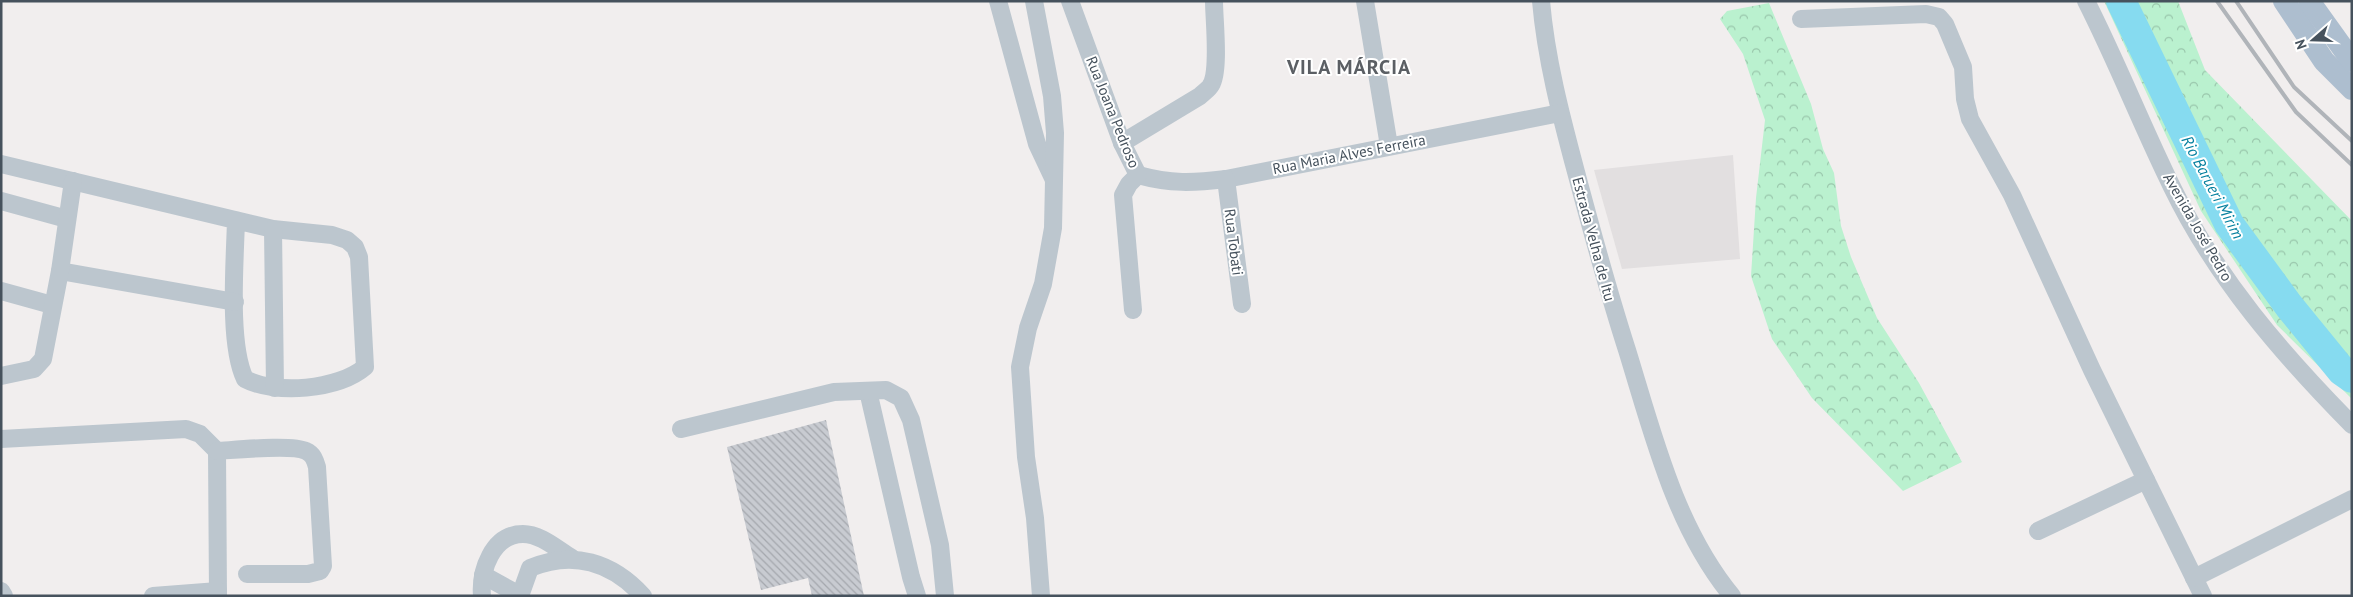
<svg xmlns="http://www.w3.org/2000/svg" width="2353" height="597" font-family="'PT Sans',sans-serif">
<defs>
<pattern id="forest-crowns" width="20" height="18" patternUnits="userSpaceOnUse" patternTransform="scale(1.25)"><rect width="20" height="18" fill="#baf1cf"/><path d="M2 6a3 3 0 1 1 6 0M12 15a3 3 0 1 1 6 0" fill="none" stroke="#99c6ab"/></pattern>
<pattern id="building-back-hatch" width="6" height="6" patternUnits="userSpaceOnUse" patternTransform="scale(1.25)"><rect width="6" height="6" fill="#c8cbd1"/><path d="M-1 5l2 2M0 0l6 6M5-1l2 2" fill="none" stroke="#a4a7ad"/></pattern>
</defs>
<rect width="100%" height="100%" fill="#f1eeee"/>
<!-- education -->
<path fill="#e2dfe0" d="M1733,155L1740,259L1622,269L1594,170Z"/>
<!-- forest -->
<g fill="url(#forest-crowns)">
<path d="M2104,1H2178L2205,70L2352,221V399L2277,325L2201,211Z"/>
<path d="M1769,3L1811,104L1823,149L1834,173L1841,226L1851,257L1877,318L1919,383L1962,462L1903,491L1812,398L1772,339L1751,276L1756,198L1765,120L1743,54L1720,19L1727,11Z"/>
</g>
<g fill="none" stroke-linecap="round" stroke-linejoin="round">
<!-- river -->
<path stroke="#86dbf0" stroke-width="30" d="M2121,1L2229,224L2289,306L2342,371L2352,378"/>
</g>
<!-- building -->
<path fill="url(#building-back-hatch)" d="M826,420L864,596H812L808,578L761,590L727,447Z"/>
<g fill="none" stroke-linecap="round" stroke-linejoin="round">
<!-- minor -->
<g stroke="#bcc6ce" stroke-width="18">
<path d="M998,1L1037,144L1053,178"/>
<path d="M1034,1L1052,96L1055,133L1053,228L1043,284L1028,328L1020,367L1026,457L1035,518L1041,596"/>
<path d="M1070,1L1122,143L1138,175"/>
<path d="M1365,1L1389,146"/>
<path d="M1541,1C1546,59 1561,116 1576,172C1592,232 1608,291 1627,350C1653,434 1675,527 1732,596"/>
<path d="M2086,1C2117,62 2142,126 2172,187C2216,278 2282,354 2352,425"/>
<path d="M1801,19L1926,14L1939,17L1945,24L1963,67L1965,99L1970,119L2012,195L2092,370L2203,596"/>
<path d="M1122,143L1200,96C1204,92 1209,89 1211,85C1220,70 1214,20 1214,1"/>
<path d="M1,164L273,229L332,235L347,240L355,247L359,257L365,367C338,390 275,395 245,379C228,344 235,261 236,220"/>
<path d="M1138,175C1171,184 1193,183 1226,179L1560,113"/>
<path d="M1226,179L1242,304"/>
<path d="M1,201L67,219"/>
<path d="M273,229L275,388"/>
<path d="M60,271L235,302"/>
<path d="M1,291L52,305"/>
<path d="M1133,310L1123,195L1129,184L1138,175"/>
<path d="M1,376L34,369L43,359L60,271L73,181"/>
<path d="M868,391L911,577L917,596"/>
<path d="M681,429L834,392L886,390L901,398L911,420L940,545L945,596"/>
<path d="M1,439L186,429L200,434L217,451L218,596"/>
<path d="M217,451C235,450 292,444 306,451C313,454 315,460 317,467L323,566L320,571L308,574H247"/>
<path d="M2038,531L2146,480"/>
<path d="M483,575L512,591L514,596"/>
<path d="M2194,578L2352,499"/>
<path d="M1,591L4,596"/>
<path d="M153,596L218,591"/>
<path d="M482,596C480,571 492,534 523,534C541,534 558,550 572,558"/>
<path d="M520,596L530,568C573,550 612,562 643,596"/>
</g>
<!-- major -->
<g stroke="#adbecf" stroke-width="22">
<path d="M2284,1L2324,61L2352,89"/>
<path d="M2309,1L2352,61"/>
</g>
<!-- rail -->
<g stroke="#b0b4b9" stroke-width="4">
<path d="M2217,1L2296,112L2352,165"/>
<path d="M2236,1L2294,87L2352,141"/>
</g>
</g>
<g text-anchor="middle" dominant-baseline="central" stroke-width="4" stroke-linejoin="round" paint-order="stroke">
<!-- street labels -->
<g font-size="15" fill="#46525d" stroke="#fff">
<text transform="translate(1113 112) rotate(68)">Rua Joana Pedroso</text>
<text transform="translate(1349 154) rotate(-11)">Rua Maria Alves Ferreira</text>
<text transform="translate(2198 227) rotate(60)">Avenida José Pedro</text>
<text transform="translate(1594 239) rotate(75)">Estrada Velha de Itu</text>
<text transform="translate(1234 242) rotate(83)">Rua Tobati</text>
</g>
<!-- water labels -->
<g font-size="16" font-style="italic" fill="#07819f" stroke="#fff">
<text transform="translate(2213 187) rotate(62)">Rio Barueri Mirim</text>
</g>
<!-- district labels -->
<g font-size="20" font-weight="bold" letter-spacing="1" fill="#5b5f64" stroke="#fff">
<text x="1349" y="67">VILA MÁRCIA</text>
</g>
</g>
<!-- border -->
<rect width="2353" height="597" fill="none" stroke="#46525d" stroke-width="5"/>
<!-- north arrow -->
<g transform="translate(2313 40) rotate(250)" stroke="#ffffff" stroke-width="4" paint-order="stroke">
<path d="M0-4L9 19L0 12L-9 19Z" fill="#46525d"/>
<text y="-8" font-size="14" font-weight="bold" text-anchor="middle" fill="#46525d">N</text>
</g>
</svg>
